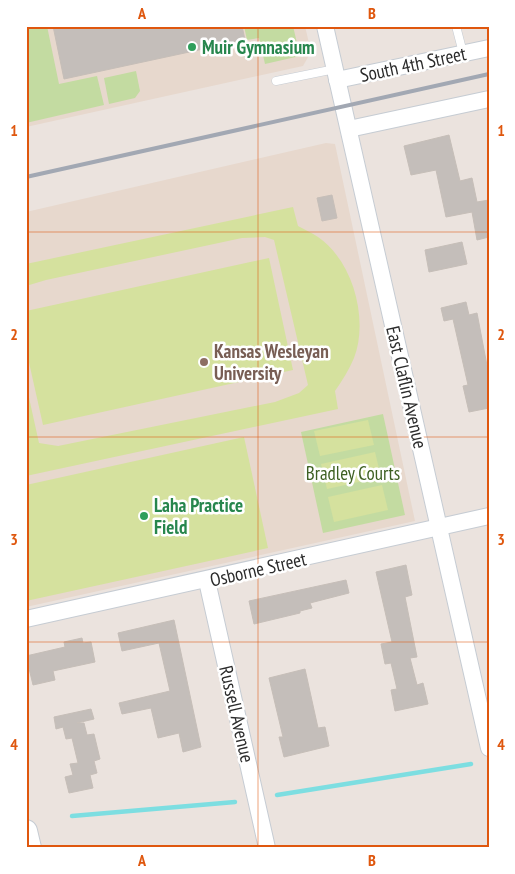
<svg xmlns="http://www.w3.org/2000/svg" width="515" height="874" font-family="'PT Sans Narrow',sans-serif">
<rect width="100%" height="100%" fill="#ebe3de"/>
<!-- education -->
<g fill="#e7d8cd">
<path d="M26,26H305L311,52L303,66L26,127Z"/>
<path d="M326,143L335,144L415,521L26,607V212Z"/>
</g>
<!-- green -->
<g fill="#c3dba1">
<path d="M26,26H47L59,84L97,76L104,105L26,123Z"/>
<path d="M244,26H293L300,56L265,64L259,38L247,40Z"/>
<path d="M136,71L140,91L135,98L109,104L104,78Z"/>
<path d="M383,414L405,515L323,533L301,432Z"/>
</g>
<!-- pitch -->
<g fill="#d5e19e">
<path d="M293,207L298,226C304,229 312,233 318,237C353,261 369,319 354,358C349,370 342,381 335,391L338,409L26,476V384L39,443L58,446L275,402L299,393L308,385L274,240L265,237L242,238L46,280L26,286V264Z"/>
<path d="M269,258L293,370L43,425L26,349V311Z"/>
<path d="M368,420L374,445L320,456L314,431Z"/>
<path d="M244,437L268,548L26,601V485Z"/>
<path d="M375,452L381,477L327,489L321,464Z"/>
<path d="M382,485L388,510L334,522L328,497Z"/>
</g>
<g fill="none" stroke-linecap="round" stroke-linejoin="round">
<!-- stream -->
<g stroke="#7ddee1" stroke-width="4.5">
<path d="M277,795L471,764"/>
<path d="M72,816L235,802"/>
</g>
</g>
<!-- building -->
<g fill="#c4beba" stroke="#c6beb8">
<path d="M53,26H242L245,40L64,79Z"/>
<path d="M449,135L460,181L472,178L477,202L489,200V237L477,240L472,212L446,217L436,170L411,175L404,146Z"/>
<path d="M332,195L337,218L322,221L317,198Z"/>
<path d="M462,242L467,264L429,272L425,250Z"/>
<path d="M466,302L469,315L477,313L489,376V408L469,412L463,386L468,385L453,319L444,321L441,308Z"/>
<path d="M406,565L412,595L405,597L417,657L410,658L417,685L423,683L428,704L395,711L391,690L397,689L391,663L385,664L381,644L392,642L376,572Z"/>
<path d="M346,580L349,593L310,603L312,608L300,611V613L254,624L249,601Z"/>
<path d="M174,620L201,747L183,752L179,733L158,738L151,708L122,714L119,703L170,691L159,643L122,651L118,633Z"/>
<path d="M82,638L83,643L91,642L95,662L53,671L55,680L33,685L26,656L65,647L64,642Z"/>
<path d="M305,669L318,728L325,727L329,746L284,757L279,737H283L269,678Z"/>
<path d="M91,709L94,719L77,723H84L87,735L94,734L100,759L94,761L97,773L90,775L93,788L69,793L65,777L73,775L70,764L78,763L72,738L66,739L63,727L56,729L54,717Z"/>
</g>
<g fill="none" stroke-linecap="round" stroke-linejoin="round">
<defs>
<g id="lane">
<path d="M456,26L463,53"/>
<path d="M276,81L335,69"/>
</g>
<g id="street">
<path d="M325,26L489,748"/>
<path d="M337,80L489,48"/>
<path d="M349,129L489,99"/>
<path d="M207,581L267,848"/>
<path d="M26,619L489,516"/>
</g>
<path id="secondary" d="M26,831L30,848"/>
</defs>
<!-- lane casing -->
<use href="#lane" stroke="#c6ccd3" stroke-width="9"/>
<!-- street casing -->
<use href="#street" stroke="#c6ccd3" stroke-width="18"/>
<!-- secondary casing -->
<use href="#secondary" stroke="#c6ccd3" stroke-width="24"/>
<!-- lane -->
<use href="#lane" stroke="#fff" stroke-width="8"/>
<!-- street -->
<use href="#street" stroke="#fff" stroke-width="16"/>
<!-- secondary -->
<use href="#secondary" stroke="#fff" stroke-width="22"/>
<!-- rail -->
<path stroke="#a2a8b3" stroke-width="4" d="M26,177L489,74"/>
</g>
<!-- grid -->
<path fill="none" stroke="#df570e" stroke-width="1" stroke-opacity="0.55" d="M258,26V848M26,232H489M26,437H489M26,642H489"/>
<!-- markers -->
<g fill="#2e9e5b" stroke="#fff" stroke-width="2">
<circle cx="192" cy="47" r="5"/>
<circle cx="144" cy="516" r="5"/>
</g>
<circle fill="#8d6e63" stroke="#fff" stroke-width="2" cx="204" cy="362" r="5"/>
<g text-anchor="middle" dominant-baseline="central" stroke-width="5" stroke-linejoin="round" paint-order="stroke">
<!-- leisure labels -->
<g font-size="19" font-weight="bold" fill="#27864d" stroke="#fff" text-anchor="start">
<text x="202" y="47">Muir Gymnasium</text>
<text x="154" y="505">Laha Practice<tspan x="154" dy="22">Field</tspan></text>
</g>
<!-- street labels -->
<g font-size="19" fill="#2b2b2b" stroke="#fff">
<text transform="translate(413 64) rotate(-12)">South 4th Street</text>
<text transform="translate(407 387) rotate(77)">East Claflin Avenue</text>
<text transform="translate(258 569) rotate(-13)">Osborne Street</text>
<text transform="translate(237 714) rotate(77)">Russell Avenue</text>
</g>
<!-- education labels -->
<g font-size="19" font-weight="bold" fill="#785e54" stroke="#fff" text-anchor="start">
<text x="214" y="351">Kansas Wesleyan<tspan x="214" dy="22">University</tspan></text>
</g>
<!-- park labels -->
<g font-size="19" fill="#3e6023" stroke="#fff">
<text x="353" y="473">Bradley Courts</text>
</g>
</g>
<!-- border -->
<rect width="515" height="874" fill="none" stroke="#ffffff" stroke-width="55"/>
<rect x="28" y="28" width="460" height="818" fill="none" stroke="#df570e" stroke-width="2"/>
<g font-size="16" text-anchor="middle" font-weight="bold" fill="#df570e">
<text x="142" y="19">A</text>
<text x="372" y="19">B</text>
<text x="14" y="136">1</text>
<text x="501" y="136">1</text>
<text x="14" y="340">2</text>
<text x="501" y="340">2</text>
<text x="14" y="545">3</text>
<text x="501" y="545">3</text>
<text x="14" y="750">4</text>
<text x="501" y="750">4</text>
<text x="142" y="866">A</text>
<text x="372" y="866">B</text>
</g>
</svg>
